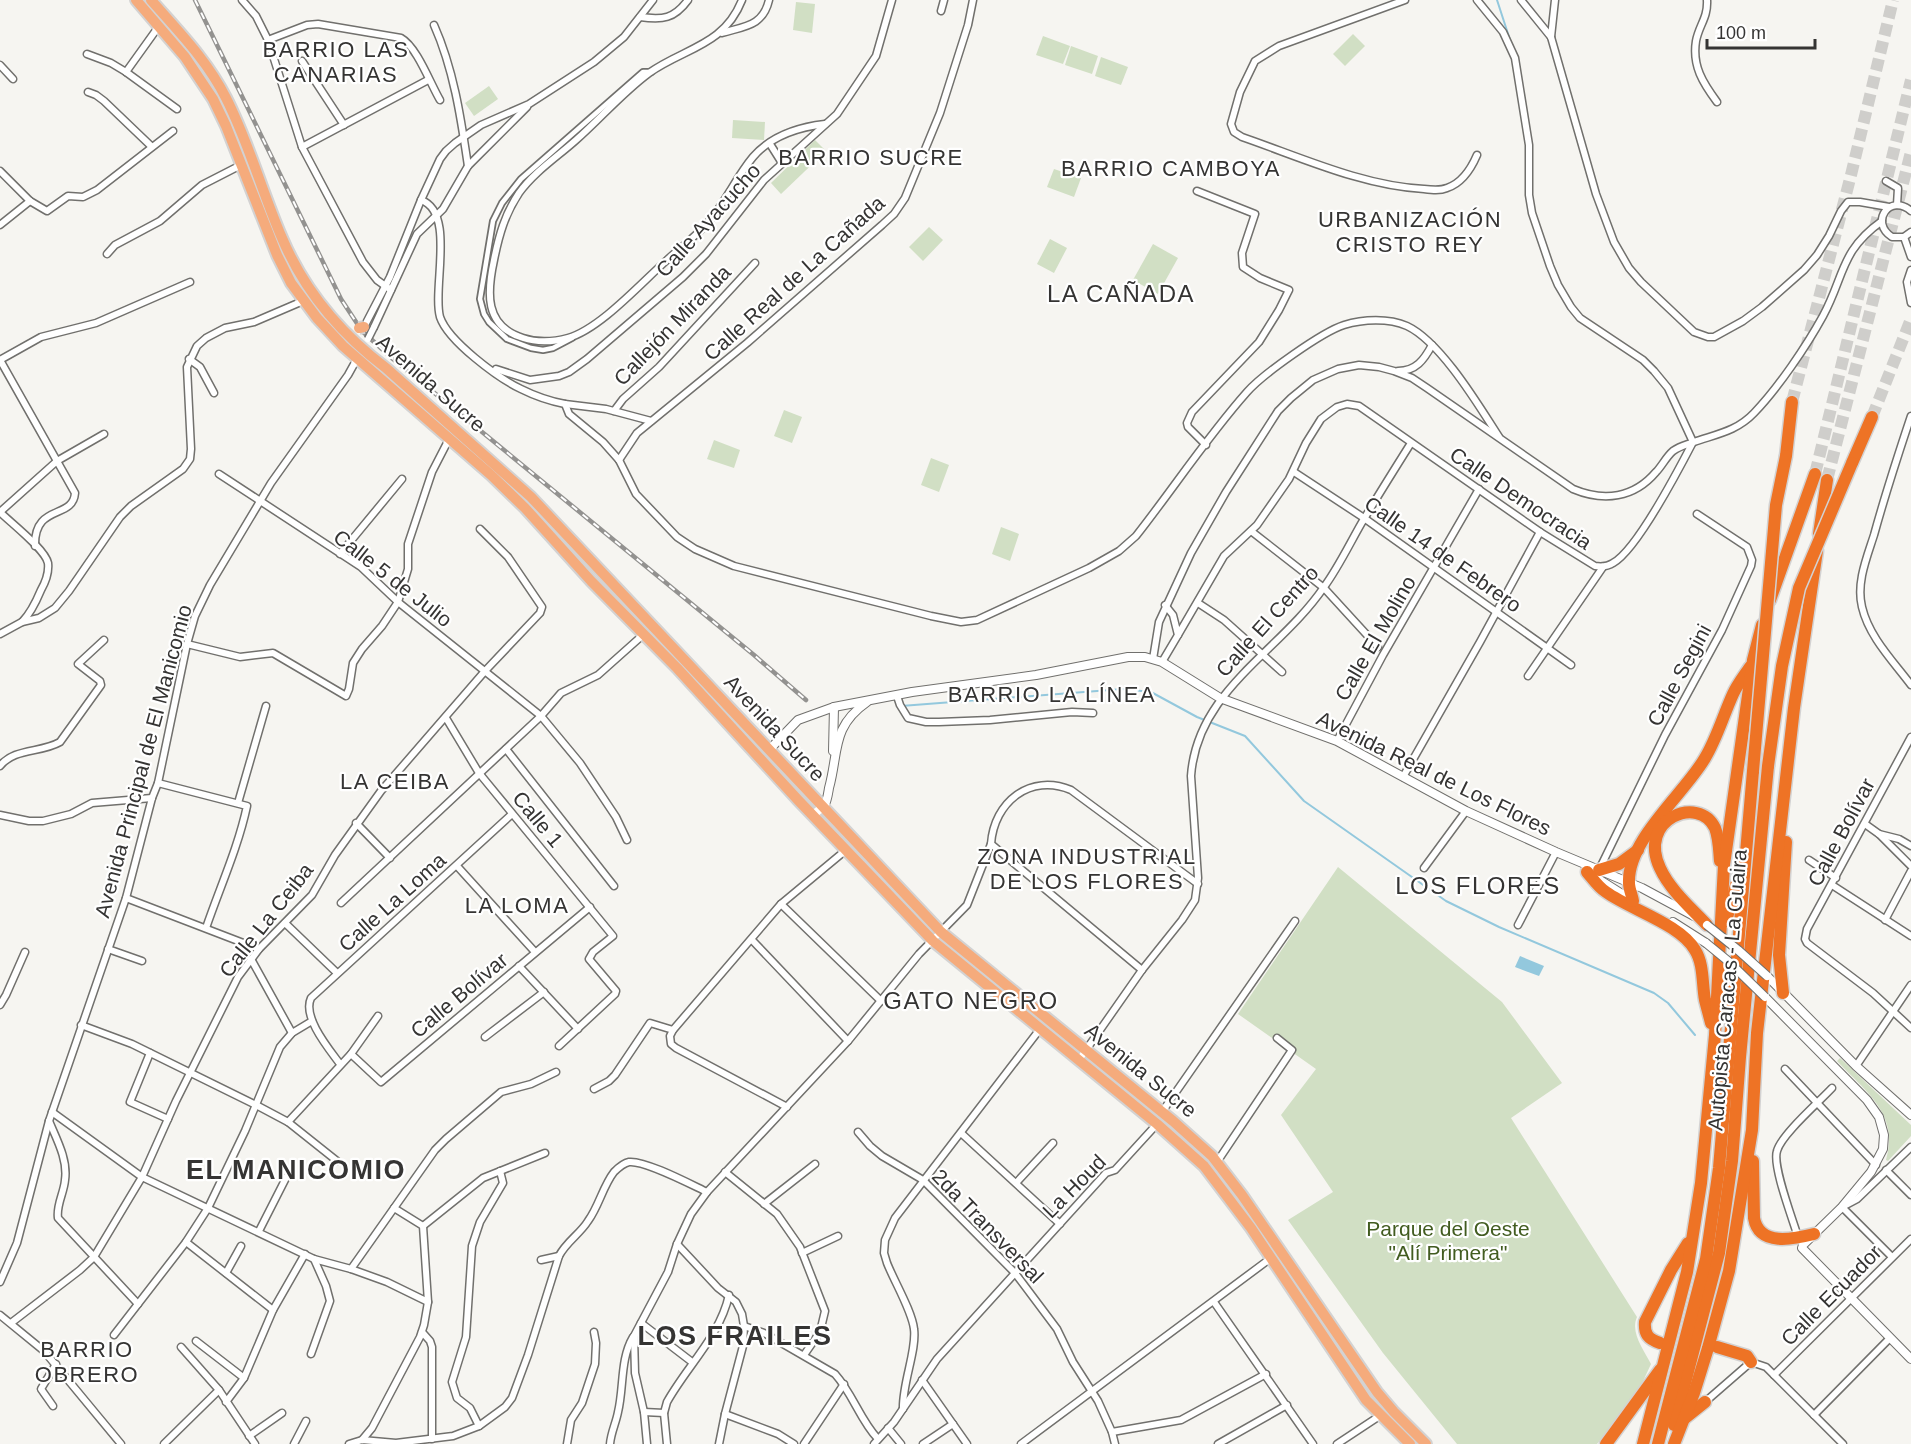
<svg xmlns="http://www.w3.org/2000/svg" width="1911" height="1444" font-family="Helvetica,sans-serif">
<rect width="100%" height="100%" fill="#f6f5f1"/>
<!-- green -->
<g fill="#d1dfc4">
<path d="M796,2L815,4L812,33L793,30Z"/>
<path d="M1353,34L1365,46L1345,66L1333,54Z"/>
<path d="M1043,36L1070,46L1063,64L1036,55Z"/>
<path d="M1071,46L1098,56L1092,74L1065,65Z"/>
<path d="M1101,57L1128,67L1121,85L1095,76Z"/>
<path d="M489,86L498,99L474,116L465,103Z"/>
<path d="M733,120L765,122L764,140L732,138Z"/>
<path d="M815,140L826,151L781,194L771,183Z"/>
<path d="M1054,169L1081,178L1074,197L1047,187Z"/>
<path d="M929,227L943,240L923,261L909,247Z"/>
<path d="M1050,239L1067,248L1054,273L1037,264Z"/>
<path d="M1153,244L1178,258L1158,294L1133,280Z"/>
<path d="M784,410L802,417L792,443L774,436Z"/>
<path d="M714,440L740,450L734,468L707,459Z"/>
<path d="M931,458L949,465L939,492L921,485Z"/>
<path d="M1001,527L1019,534L1010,561L992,554Z"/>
<path d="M1338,867L1502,1002L1562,1083L1511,1118L1637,1317C1630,1333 1644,1350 1651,1364L1638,1392L1597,1444H1457L1383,1353L1288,1220L1333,1192L1281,1115L1316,1069L1238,1014Z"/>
<path d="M1840,1058L1911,1125V1136L1888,1161L1886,1160C1900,1114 1865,1091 1837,1061Z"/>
</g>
<!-- water -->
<path fill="#93c8dd" d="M1520,956L1544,966L1539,976L1515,967Z"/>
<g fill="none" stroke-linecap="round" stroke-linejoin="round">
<!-- stream -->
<g stroke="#93c8dd" stroke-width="2">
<path d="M1497,0L1511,43"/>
<path d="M901,706L1123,689L1151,692L1197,717L1245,736L1304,801L1446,901L1499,927L1654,993L1668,1003L1695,1035"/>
</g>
<!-- motorway-tunnel -->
<g stroke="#cfcecb" stroke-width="12" stroke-dasharray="12 6" stroke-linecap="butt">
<path d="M1792,402L1851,175L1893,0"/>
<path d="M1872,417L1911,319"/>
<path d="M1815,474L1911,80"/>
<path d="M1827,480L1911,152"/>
</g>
<defs>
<path id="pedestrian" d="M572,338L553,348L543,350L531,348L507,339L489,322L484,314L480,299L493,221L502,203L521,179L643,72H651"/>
<g id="minor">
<path d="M242,0L256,16L268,40L302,147L363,262L377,280L391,290"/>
<path d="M742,0C724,46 684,48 649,73C622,93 600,119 576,140C557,157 534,172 519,193C505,214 499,235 494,260C487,292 484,326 523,338C538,343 553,342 568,338C600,329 641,283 667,260C681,247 698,235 710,220C726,201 737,176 753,157C771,136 799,127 825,124"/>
<path d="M1405,0L1279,46L1255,61L1240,92L1231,124L1234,132L1242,137C1300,157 1363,186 1424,189C1432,190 1440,191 1447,188C1462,183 1471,169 1477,155"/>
<path d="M1521,0L1551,37L1596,194L1614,242L1629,268L1641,282L1694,332L1708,337H1714L1743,321L1762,307L1804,270L1817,255L1829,236L1841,211L1848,202H1860L1889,207"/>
<path d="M1707,0C1708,18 1699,25 1696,41C1692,66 1703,83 1717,102"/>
<path d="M941,11L944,0"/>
<path d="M640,17C663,20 674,19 688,0"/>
<path d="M434,25C454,70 461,119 468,166"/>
<path d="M722,33C745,26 763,26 769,0"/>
<path d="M1551,37L1555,0"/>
<path d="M268,40L307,25L318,24L401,38C417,47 430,83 440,100"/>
<path d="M87,54L111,63L126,72L177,109"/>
<path d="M302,61L344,125"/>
<path d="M0,65L13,79"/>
<path d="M126,72L159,26"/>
<path d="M88,92L96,95L104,101L151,146"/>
<path d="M770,144L782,163"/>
<path d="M302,147L428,80"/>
<path d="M0,171L30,201L47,211L68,196L83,197L97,190L173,131"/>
<path d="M1886,181L1898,188L1897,205"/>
<path d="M1197,191L1255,214L1242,253L1243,267L1260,278L1289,290L1279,310L1259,342L1192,412L1187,423L1188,427L1206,445"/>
<path d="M421,200C456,212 432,289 440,317C448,341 498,378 521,389C535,396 549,401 565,404L569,414L603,442L619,460L636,494L677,537L695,549L734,566L931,616L961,622L977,620L1089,568L1119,551L1136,536C1173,489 1207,437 1247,392C1263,374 1322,332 1344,325C1363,319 1389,318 1407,326C1441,342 1479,406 1499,437"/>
<path d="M1911,211C1890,193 1869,222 1892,237H1904L1911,232"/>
<path d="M0,225L30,201"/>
<path d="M1904,237L1911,257"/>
<path d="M107,254L115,245L160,221L202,185L241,165"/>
<path d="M1911,270L1907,282L1911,303"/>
<path d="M364,327L390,277L421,200L440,159L446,151L455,143L481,125L529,104L594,62L624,37L653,0"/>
<path d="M374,327L417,234L443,209L468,166L527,107"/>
<path d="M189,359L200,367L214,393"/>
<path d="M0,360L75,493C73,520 34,503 35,546"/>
<path d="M0,360L41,337L96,323L190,282"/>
<path d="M496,369L530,380L559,376L569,372L587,359L683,277L706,254L764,180L837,114L876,56L892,0"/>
<path d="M1398,371C1416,371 1424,360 1432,345"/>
<path d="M565,404L606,409L651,421"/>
<path d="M614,411L623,399L659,367L755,263"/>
<path d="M1911,416C1898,455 1885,495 1874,535C1867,557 1856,583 1862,607C1869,637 1893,661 1911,685"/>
<path d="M619,460L637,433L747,343L882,225L894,214L905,198L940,113L968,25L973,0"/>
<path d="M1294,472L1364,518L1571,665"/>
<path d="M219,474L361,567L398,602L541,716L580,763L616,817L627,840"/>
<path d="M0,512C11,523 45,549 48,563C49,572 45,583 41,590C36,602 31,613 22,622"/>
<path d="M0,512L57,461L104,434"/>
<path d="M1251,531L1324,588L1378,647"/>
<path d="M340,554L402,479"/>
<path d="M1198,603L1224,620L1282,672"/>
<path d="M0,634L22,622L39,618L55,608L69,591L120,517L131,506L183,469L190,459L191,449L187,367L197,346L206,338L225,328L254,322L303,301"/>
<path d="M1178,635L1224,556L1257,525L1289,479L1306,443L1321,419L1337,407L1347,404L1359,406L1540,532L1595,566C1602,567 1607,567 1613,563C1637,550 1679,469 1693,442L1668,388L1654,371L1643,360L1580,318L1571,307L1558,285L1550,266L1532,213L1529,195V145L1515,58L1503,32L1477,0"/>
<path d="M187,644L240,657L273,653L346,696L349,689L353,663L362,649L382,626L398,602L408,569V544L432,472L449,439"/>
<path d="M1153,659L1159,622L1191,553L1226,492L1278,411L1291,398L1313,380L1338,369L1359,365L1379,367L1394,371L1412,378L1427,388L1573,489C1604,502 1634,498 1656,472C1662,466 1666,457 1673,451C1680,446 1686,445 1694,442C1717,434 1737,431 1754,413C1778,388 1806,347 1823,316C1845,275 1840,251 1882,221"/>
<path d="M1162,662L1178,635L1173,615L1165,605"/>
<path d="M1528,676L1603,567"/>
<path d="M897,696L900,705L908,718L926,722H939L990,720L1072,712L1093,713"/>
<path d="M446,718L479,773L613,936L593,952L589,959L616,991L615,994L559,1046"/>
<path d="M1911,737L1807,929L1805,939L1807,943L1873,993L1911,1028"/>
<path d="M1337,741L1383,655L1479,489"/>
<path d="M506,749L614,886"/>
<path d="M0,766C14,748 41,753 60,742L101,685L100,681L78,664L104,640"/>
<path d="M1403,777L1480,642L1540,532"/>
<path d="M158,783L247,806C238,848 220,887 206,928"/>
<path d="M238,803L266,706"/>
<path d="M0,815L29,821H43L71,814L92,803L152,798"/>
<path d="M356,823L390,858"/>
<path d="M1865,824L1879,834L1911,866"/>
<path d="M1879,834L1899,839L1911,846"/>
<path d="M991,844L1142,970"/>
<path d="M1809,860L1836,878"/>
<path d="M457,866L535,952"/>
<path d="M1424,868L1466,811"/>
<path d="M1599,870L1665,735L1722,630L1751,566L1752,560L1747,547L1697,514"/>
<path d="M1832,885L1911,936"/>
<path d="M126,898L259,949"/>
<path d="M341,903L541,716L561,693L598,675L644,634"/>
<path d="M781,904L881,1001"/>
<path d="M1885,920L1911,871"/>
<path d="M285,923L337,973"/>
<path d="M1518,925L1556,852"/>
<path d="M752,940L848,1041"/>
<path d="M108,949L142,961"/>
<path d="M251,959L292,1033"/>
<path d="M519,966L578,1029"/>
<path d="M0,1005L6,995L25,952"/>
<path d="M81,1025L132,1044L256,1105L288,1122L337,1161"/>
<path d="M485,1037L544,992"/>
<path d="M150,1053L130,1102L168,1119"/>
<path d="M351,1054L381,1082L590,907"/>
<path d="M1079,1060L1142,970L1182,920L1195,900L1198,878L1191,776C1197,690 1280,652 1324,587C1338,568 1349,545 1361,524C1377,497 1394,470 1411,443"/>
<path d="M340,1064C329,1049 302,1017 311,998L512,814"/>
<path d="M1856,1066L1911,985"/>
<path d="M1785,1069L1876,1165"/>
<path d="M594,1089L609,1081L615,1075L650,1023L673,1030"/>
<path d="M787,1107L676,1048L671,1044L670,1036L673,1030L781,904L846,850"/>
<path d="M52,1112L142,1177L314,1259L351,1269L387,1282L428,1302"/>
<path d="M1162,1112L1295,921"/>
<path d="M49,1121C57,1140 68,1160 65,1180C64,1193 56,1205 58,1218L138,1304"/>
<path d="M288,1122L351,1054L378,1016"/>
<path d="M858,1132L870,1146L882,1156L923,1180L1015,1273L1057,1329L1073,1362L1098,1401L1112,1432L1115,1444"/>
<path d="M961,1133L1060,1224"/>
<path d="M1217,1162L1292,1050L1277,1038"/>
<path d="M1886,1170L1911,1195"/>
<path d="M725,1172L777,1214L800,1247L825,1311L820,1332L804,1355"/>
<path d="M1016,1183L1053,1143"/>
<path d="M764,1204L815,1164"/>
<path d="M423,1226L483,1178L545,1153"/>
<path d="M259,1231L287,1176"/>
<path d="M1798,1237C1793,1220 1772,1166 1777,1151C1781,1135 1819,1102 1832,1088"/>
<path d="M186,1242L273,1310"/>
<path d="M677,1244L718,1288L736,1302L742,1314L744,1326L743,1346L725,1414L719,1444"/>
<path d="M802,1253L838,1236"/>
<path d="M1892,1257L1842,1207L1857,1199L1911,1147"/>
<path d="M541,1260L559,1256"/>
<path d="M351,1269L435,1150L446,1139L501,1092L531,1084L556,1072"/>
<path d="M226,1273L241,1246"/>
<path d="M0,1282L17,1243L49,1121L126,898L152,798L158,783L187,644L195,616L210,585L271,483L348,375L358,357"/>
<path d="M1214,1302L1313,1444"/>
<path d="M0,1315L44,1351L121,1444"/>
<path d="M11,1323L80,1270L94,1257L142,1177L176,1101L238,977L259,949L312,895L335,855L381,791L485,671L540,613L542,607L508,557L480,529"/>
<path d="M641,1323L692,1362"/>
<path d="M744,1326L764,1333L835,1374C853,1394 860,1420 878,1439"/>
<path d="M422,1332L430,1341L432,1347V1439"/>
<path d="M114,1335L186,1242L208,1208L245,1131L280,1047L292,1033L312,1021"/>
<path d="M196,1341L244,1378"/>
<path d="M181,1347L219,1390L255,1444"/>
<path d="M311,1354L330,1301L326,1286L314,1259"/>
<path d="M1774,1375L1911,1239"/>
<path d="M922,1380L967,1444"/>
<path d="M226,1402L244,1378L273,1310L305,1254"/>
<path d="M1705,1402L1751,1362L1766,1367L1843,1444"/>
<path d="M53,1406L41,1389L56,1364"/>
<path d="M903,1409C902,1384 917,1350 914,1329C912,1311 894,1281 887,1263L884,1253L885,1240L895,1218L1040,1029"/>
<path d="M644,1412L664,1413"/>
<path d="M725,1414L778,1434L794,1444"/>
<path d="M1814,1415L1890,1338"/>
<path d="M479,1426L470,1408L457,1398L452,1382L466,1337L472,1246L480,1222L503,1183L500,1171"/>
<path d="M888,1428L901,1444"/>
<path d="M1112,1432L1181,1420L1266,1374"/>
<path d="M249,1436L282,1413"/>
<path d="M362,1440L372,1428L420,1337L424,1325L428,1302L423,1226L394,1208"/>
<path d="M164,1444L219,1390"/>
<path d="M294,1444L306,1421"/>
<path d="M349,1444L362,1440L396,1443L453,1436L479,1426L505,1407L512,1398L528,1355L559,1256C566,1242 580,1234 588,1221C599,1206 603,1186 614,1172C618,1168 624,1163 629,1162C645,1160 692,1185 707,1192"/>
<path d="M567,1444L571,1420L582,1403L595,1364L596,1343L594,1332"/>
<path d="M610,1444C611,1432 616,1423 618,1412C624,1387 620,1359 633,1337"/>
<path d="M647,1444L644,1412L635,1373L634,1336L668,1272L677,1244L691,1214L707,1192L848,1041L919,954L967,905L991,844C994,802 1030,773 1071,790L1198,884"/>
<path d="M667,1444L664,1413L667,1402C687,1366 720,1336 729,1295"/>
<path d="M804,1444L844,1384"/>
<path d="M874,1444L894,1422L937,1359L1106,1173L1115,1170L1157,1124"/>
<path d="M923,1444L953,1424"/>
<path d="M1021,1444L1271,1258"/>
<path d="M1218,1444L1287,1405"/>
<path d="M1337,1444L1381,1415"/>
</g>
<g id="tertiary">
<path d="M769,750L798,720L834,707L912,692L1036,675L1128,657H1145L1162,662L1220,698L1337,741L1466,811L1556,852L1642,888L1694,916"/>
<path d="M833,751L834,707"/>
<path d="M813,815C816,812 821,809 824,806C827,802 828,794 829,788C839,752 831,727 867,702"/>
<path d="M1595,877L1633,901"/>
<path d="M1673,922L1706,943"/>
<path d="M1767,976L1856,1066L1911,1115"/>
<path d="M1765,997L1867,1100L1879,1117L1884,1135L1883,1149L1871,1172L1842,1207L1803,1245L1802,1248L1911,1359"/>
</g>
<g id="primary">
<path d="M136,0L185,57L213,99L226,126L277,255L291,283L317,318L343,346L491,475L525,508L591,581L677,668L798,800L933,941L1157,1124L1204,1166L1251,1228L1366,1400L1410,1444"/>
<path d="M151,0C178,31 207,60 226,98C249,143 262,192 282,238C304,290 341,334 386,368L531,497L941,932L1173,1121L1212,1156L1242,1195L1377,1392L1394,1412L1426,1444"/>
</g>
<g id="motorway">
<path d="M1786,456L1792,402"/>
<path d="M1852,463L1872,417"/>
<path d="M1819,534L1827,480"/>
<path d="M1770,600L1815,474"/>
<path d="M1599,870L1619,864L1638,850"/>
<path d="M1587,872C1593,879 1598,887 1606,892C1631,910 1680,924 1695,950C1704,964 1702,984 1705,1000C1707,1008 1709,1015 1711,1023"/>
<path d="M1633,901C1632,895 1629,889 1629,883C1627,840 1685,793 1705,758C1717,738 1723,716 1733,694C1737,685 1744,676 1750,667"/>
<path d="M1726,921L1740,871"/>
<path d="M1707,925C1691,908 1670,890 1660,868C1637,819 1699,794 1715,828C1719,838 1719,850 1720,861"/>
<path d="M1783,993L1779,955L1786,842"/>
<path d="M1753,1161L1754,1218C1759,1247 1794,1239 1814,1234"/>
<path d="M1660,1343C1648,1339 1644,1334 1645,1322L1671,1270L1688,1243"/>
<path d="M1717,1347L1747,1356L1751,1362"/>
<path d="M1685,1418L1705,1402"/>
<path d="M1674,1425L1719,1253L1732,1161L1740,1057L1768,766"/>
<path d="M1606,1444L1660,1370"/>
<path d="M1643,1444L1687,1272L1701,1183L1715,1035L1724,865L1753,660L1762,625"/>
<path d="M1658,1444L1706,1259L1719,1168L1753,771"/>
<path d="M1674,1444L1694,1393L1708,1348L1729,1271L1752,1130L1757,1033L1794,708L1817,551"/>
</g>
</defs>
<!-- pedestrian casing -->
<use href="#pedestrian" stroke="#71706d" stroke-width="8"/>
<!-- minor casing -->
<use href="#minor" stroke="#71706d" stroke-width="9"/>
<!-- tertiary casing -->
<use href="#tertiary" stroke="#71706d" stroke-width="10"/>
<!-- primary casing -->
<use href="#primary" stroke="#d3d2d2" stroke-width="14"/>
<!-- motorway casing -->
<use href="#motorway" stroke="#d3d2d2" stroke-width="15"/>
<!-- pedestrian -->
<use href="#pedestrian" stroke="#fff" stroke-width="4.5"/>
<!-- minor -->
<use href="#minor" stroke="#fff" stroke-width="6"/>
<!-- tertiary -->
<use href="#tertiary" stroke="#fff" stroke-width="8"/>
<!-- primary -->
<use href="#primary" stroke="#f5ab7c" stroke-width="10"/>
<!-- motorway -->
<use href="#motorway" stroke="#ee7325" stroke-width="12"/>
<defs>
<path id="rail" d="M195,0L341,299L362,331L393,359L754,655L806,700"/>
</defs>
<!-- rail casing -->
<use href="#rail" stroke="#939290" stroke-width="4.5"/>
<!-- rail -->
<use href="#rail" stroke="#fff" stroke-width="2" stroke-dasharray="7" stroke-linecap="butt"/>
<defs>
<path id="minor-bridge" d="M368,339L374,327"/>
<g id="tertiary-bridge">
<path d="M1707,925L1738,950L1767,976"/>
<path d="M1706,943L1728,961L1765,997"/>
</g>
<path id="primary-bridge" d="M359,328L364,327"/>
<g id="motorway-bridge">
<path d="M1768,766L1782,666L1799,588L1852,463"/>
<path d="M1753,771L1776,505L1786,456"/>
</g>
</defs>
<!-- minor-bridge casing -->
<use href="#minor-bridge" stroke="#71706d" stroke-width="9" stroke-linecap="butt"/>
<!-- tertiary-bridge casing -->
<use href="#tertiary-bridge" stroke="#71706d" stroke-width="10" stroke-linecap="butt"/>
<!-- primary-bridge casing -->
<use href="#primary-bridge" stroke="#d3d2d2" stroke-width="14" stroke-linecap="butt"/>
<!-- motorway-bridge casing -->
<use href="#motorway-bridge" stroke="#d3d2d2" stroke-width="15" stroke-linecap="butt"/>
<!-- minor-bridge -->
<use href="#minor-bridge" stroke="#fff" stroke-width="6"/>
<!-- tertiary-bridge -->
<use href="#tertiary-bridge" stroke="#fff" stroke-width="8"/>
<!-- primary-bridge -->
<use href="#primary-bridge" stroke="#f5ab7c" stroke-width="10"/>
<!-- motorway-bridge -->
<use href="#motorway-bridge" stroke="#ee7325" stroke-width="12"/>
</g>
<g text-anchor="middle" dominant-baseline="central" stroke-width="4.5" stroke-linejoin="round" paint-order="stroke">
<!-- street labels -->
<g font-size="21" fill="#353433" stroke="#fff">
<text transform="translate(708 220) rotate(-48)">Calle Ayacucho</text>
<text transform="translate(794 278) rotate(-42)">Calle Real de La Cañada</text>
<text transform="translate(672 325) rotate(-46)">Callejón Miranda</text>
<text transform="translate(431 383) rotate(41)">Avenida Sucre</text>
<text transform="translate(1521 498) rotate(34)">Calle Democracia</text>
<text transform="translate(1443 554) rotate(35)">Calle 14 de Febrero</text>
<text transform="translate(393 578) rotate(38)">Calle 5 de Julio</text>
<text transform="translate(1267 621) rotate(-48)">Calle El Centro</text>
<text transform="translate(1375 638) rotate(-60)">Calle El Molino</text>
<text transform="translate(1679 675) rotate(-62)">Calle Segini</text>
<text transform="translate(775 728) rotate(47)">Avenida Sucre</text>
<text transform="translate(143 761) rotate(-75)">Avenida Principal de El Manicomio</text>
<text transform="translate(1434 773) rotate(26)">Avenida Real de Los Flores</text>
<text transform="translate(538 819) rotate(50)">Calle 1</text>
<text transform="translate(1841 832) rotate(-62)">Calle Bolívar</text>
<text transform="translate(392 902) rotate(-42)">Calle La Loma</text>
<text transform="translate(266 920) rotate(-52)">Calle La Ceiba</text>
<text transform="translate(1727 990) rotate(-85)">Autopista Caracas - La Guaira</text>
<text transform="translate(459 995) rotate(-40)">Calle Bolívar</text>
<text transform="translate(1141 1070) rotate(39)">Avenida Sucre</text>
<text transform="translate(1074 1186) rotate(-45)">La Houd</text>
<text transform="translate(988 1226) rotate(46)">2da Transversal</text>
<text transform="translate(1831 1295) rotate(-45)">Calle Ecuador</text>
</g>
<!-- park labels -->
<g font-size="21" fill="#425c20" stroke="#fff">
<text x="1448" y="1228">Parque del Oeste<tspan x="1448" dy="24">"Alí Primera"</tspan></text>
</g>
<!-- neighbourhood labels -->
<g font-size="22" letter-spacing="1.5" fill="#353433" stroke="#fff">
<text x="336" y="49">BARRIO LAS<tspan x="336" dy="25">CANARIAS</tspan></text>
<text x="871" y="157">BARRIO SUCRE</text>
<text x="1171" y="168">BARRIO CAMBOYA</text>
<text x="1410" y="219">URBANIZACIÓN<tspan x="1410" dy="25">CRISTO REY</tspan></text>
<text x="1052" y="694">BARRIO LA LÍNEA</text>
<text x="395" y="781">LA CEIBA</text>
<text x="1087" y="856">ZONA INDUSTRIAL<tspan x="1087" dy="25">DE LOS FLORES</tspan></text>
<text x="517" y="905">LA LOMA</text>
<text x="87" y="1349">BARRIO<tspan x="87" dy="25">OBRERO</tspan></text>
</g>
<!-- quarter labels -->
<g font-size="24" letter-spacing="1.5" fill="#353433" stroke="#fff">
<text x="1121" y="293">LA CAÑADA</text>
<text x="1478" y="885">LOS FLORES</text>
<text x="971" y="1000">GATO NEGRO</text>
</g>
<!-- district labels -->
<g font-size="27" font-weight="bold" letter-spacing="1.5" fill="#353433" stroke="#fff">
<text x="296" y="1170">EL MANICOMIO</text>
<text x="735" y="1336">LOS FRAILES</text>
</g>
</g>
<!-- scale -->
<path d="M1707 39v9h108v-9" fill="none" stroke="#353433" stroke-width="3"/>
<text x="1716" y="39" font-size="18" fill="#353433" stroke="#ffffff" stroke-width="4.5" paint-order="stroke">100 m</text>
</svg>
